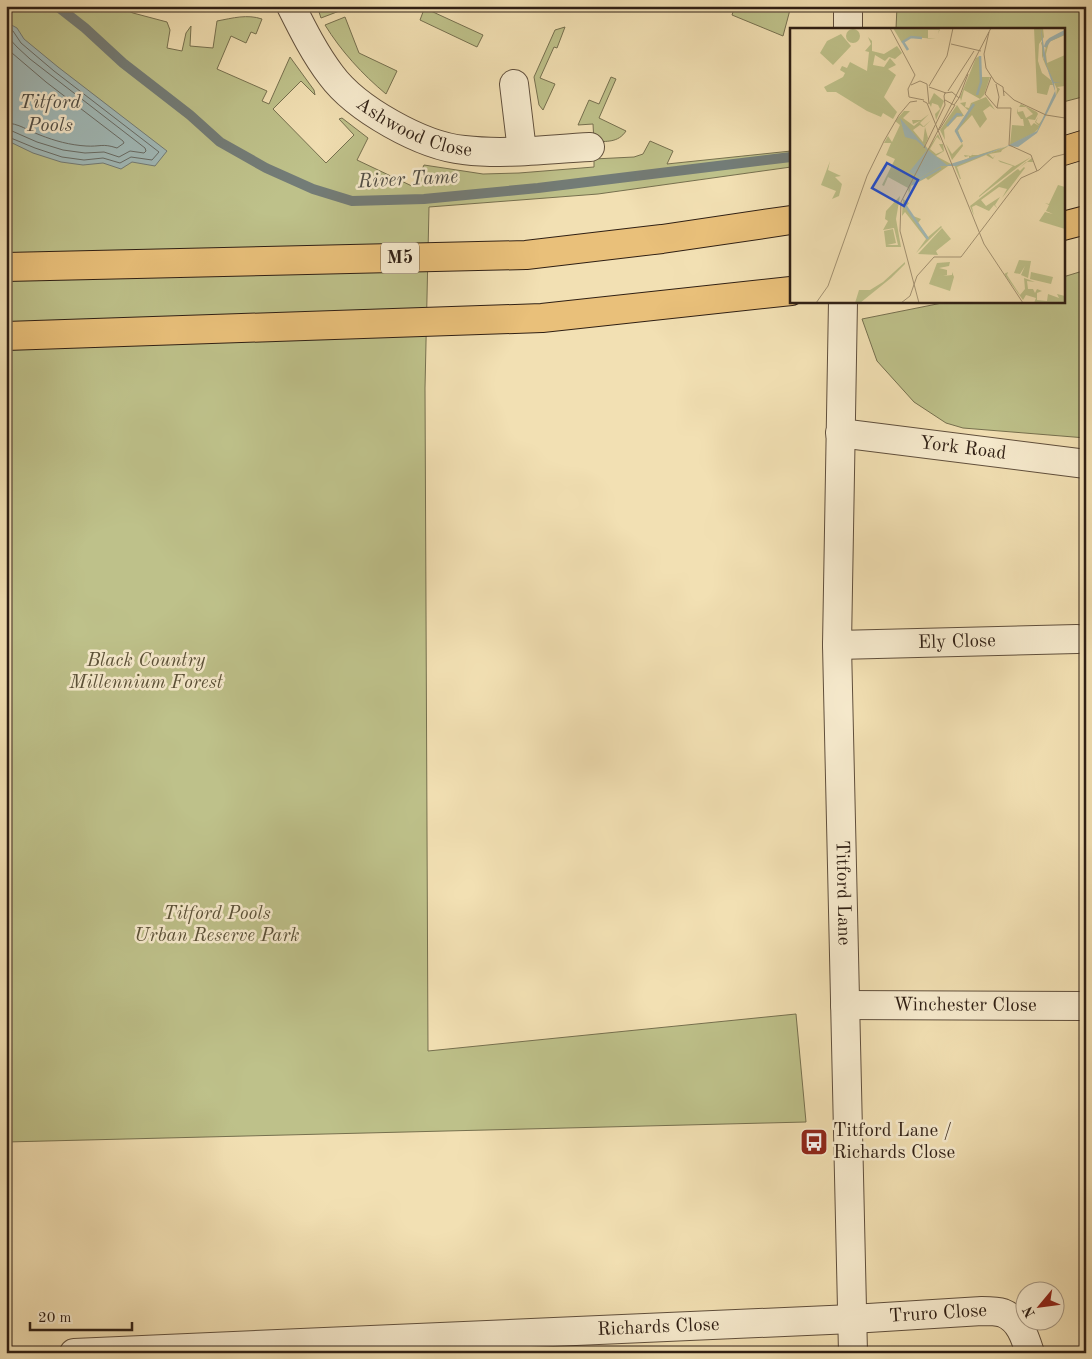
<svg xmlns="http://www.w3.org/2000/svg" width="1092" height="1359" font-family="'Old Standard TT',serif">
<rect width="100%" height="100%" fill="#f2e0b3"/>
<filter id="stains"><feTurbulence type="fractalNoise" baseFrequency=".004" numOctaves="4"/><feColorMatrix values="0 0 0 0 .2 0 0 0 0 .09 0 0 0 0 .02 0 0 0 .5 -.17"/></filter>
<radialGradient id="worn" r=".72"><stop offset=".6" stop-color="#630" stop-opacity="0"/><stop offset="1" stop-color="#630" stop-opacity=".3"/></radialGradient>
<!-- green -->
<g fill="#bec18a" stroke="#76704f">
<path d="M6,6H118L133,13L167,22L170,30L167,48L182,51L186,33L191,26L190,46L213,48L217,21C233,18 247,14 262,19L256,34L251,32L246,43L231,36L217,69L267,91L262,101L269,104L290,57L314,90L315,95L301,81L273,109L326,163L354,135L339,119L342,118L368,138L357,160L414,187L424,165L483,174L519,173L594,167V159L634,157L643,154L650,141L673,151L667,164L791,151V167L598,194L429,207L425,388L428,1051L796,1014L806,1122L6,1142Z"/>
<path d="M317,6H341L342,10L321,18Z"/>
<path d="M412,6H420L483,35L477,47L420,20L423,12Z"/>
<path d="M735,6H791L783,36L732,15Z"/>
<path d="M897,6H1086V96L1063,102V29H896Z"/>
<path d="M345,17L359,53L397,71L386,94C362,74 341,51 325,25Z"/>
<path d="M565,27L557,48L554,47L540,78L555,84L543,110L539,105L534,77L555,30Z"/>
<path d="M611,77L616,79L599,118L626,131C618,143 607,141 594,142L593,124L578,125L589,100L599,104Z"/>
<path d="M1086,270V438L963,428L946,423L914,402L877,361L862,319L952,301H1063V277Z"/>
</g>
<!-- water -->
<path fill="#a1bab9" stroke="#737c77" d="M6,22L17,28L24,39L58,67L167,151L155,166L132,162L121,169L103,163L83,165L61,162L33,153L6,140Z"/>
<g fill="none" stroke-linecap="round" stroke-linejoin="round">
<!-- shore -->
<g stroke="#686c66" stroke-width="1">
<path d="M6,28L13,31L21,43L54,71L159,152L152,160L131,157L120,163L103,158L84,160L62,157L35,148L6,136"/>
<path d="M6,35L17,47L30,59L145,148L146,151L144,153L130,151L119,157L104,152L85,153L63,150L37,142L12,131L6,130"/>
<path d="M6,46L12,53L46,82L123,141L124,143L117,148C102,143 100,147 86,146C70,145 55,141 40,135C29,131 18,123 6,123"/>
</g>
<!-- stream -->
<path stroke="#737c77" stroke-width="10" d="M57,6L85,28L123,63L190,115L220,142L266,168L313,189L352,201L424,199L538,188L791,157"/>
<defs>
<g id="minor">
<path id="s1" d="M291,6C303,30 315,54 331,75C356,109 422,146 464,150C506,155 549,149 590,147"/>
<path d="M514,84L522,151"/>
<path id="s2" d="M840,433L1086,464"/>
<path id="s3" d="M837,645L1077,639"/>
<path id="s4" d="M845,1005L1086,1006"/>
<path id="s5" d="M74,1353L852,1319L982,1311C988,1311 997,1311 1003,1313C1020,1320 1025,1337 1030,1353"/>
</g>
<g id="tertiary">
<path d="M848,29V6"/>
<path id="s6" d="M843,301L837,645L853,1353"/>
</g>
<g id="motorway">
<path d="M1063,151L1086,144"/>
<path d="M1063,226L1086,220"/>
<path d="M6,267L526,255L662,239L791,220"/>
<path d="M6,336L542,318L791,291"/>
</g>
</defs>
<!-- minor casing -->
<use href="#minor" stroke="#604f3c" stroke-width="30"/>
<!-- tertiary casing -->
<use href="#tertiary" stroke="#604f3c" stroke-width="30"/>
<!-- motorway casing -->
<use href="#motorway" stroke="#2f1f14" stroke-width="30"/>
<!-- minor -->
<use href="#minor" stroke="#f7ebce" stroke-width="28"/>
<!-- tertiary -->
<use href="#tertiary" stroke="#f7ebce" stroke-width="28"/>
<!-- motorway -->
<use href="#motorway" stroke="#e9c07a" stroke-width="28"/>
</g>
<!-- icons -->
<defs>
<symbol id="bus-square" viewBox="-11 -11 22 22"><rect x="-9" y="-9" width="18" height="18" rx="4" fill="#8f2418" stroke="#f7ebce"/><path d="M-5-6H5V4H4V6H2V4H-2V6H-4V4H-5ZM-3.5-4V0h7V-4ZM-3.5 1.2v1.5H-2V1.2ZM2 1.2v1.5H3.5V1.2Z" fill="#fff"/></symbol>
</defs>
<g fill-rule="evenodd">
<use href="#bus-square" x="798" y="1126" width="32" height="32"/>
</g>
<g text-anchor="middle" dominant-baseline="central" stroke-width="5" stroke-linejoin="round" paint-order="stroke">
<!-- shield labels -->
<rect fill="#f7ebce" stroke="#6b5c4c" stroke-width="1" x="381" y="242.5" width="38" height="31" rx="4"/>
<g font-size="18" font-weight="bold" fill="#2f1f14">
<text x="400" y="258">M5</text>
</g>
<!-- street labels -->
<g font-size="19" fill="#2f1f14" stroke="#f7ebce">
<text stroke="none"><textPath href="#s1" startOffset="181">Ashwood Close</textPath></text>
<text stroke="none"><textPath href="#s2" startOffset="124">York Road</textPath></text>
<text stroke="none"><textPath href="#s3" startOffset="120">Ely Close</textPath></text>
<text stroke="none"><textPath href="#s6" startOffset="592">Titford Lane</textPath></text>
<text stroke="none"><textPath href="#s4" startOffset="120">Winchester Close</textPath></text>
<text stroke="none"><textPath href="#s5" startOffset="865">Truro Close</textPath></text>
<text stroke="none"><textPath href="#s5" startOffset="585">Richards Close</textPath></text>
</g>
<!-- park labels -->
<g font-size="19" font-style="italic" fill="#5a5037" stroke="#f7ebce">
<text x="146" y="661">Black Country<tspan x="146" dy="22">Millennium Forest</tspan></text>
<text x="217" y="914">Titford Pools<tspan x="217" dy="22">Urban Reserve Park</tspan></text>
</g>
<!-- poi labels -->
<g font-size="19" fill="#2f1f14" stroke="#f7ebce" text-anchor="start">
<text x="833" y="1131">Titford Lane /<tspan x="833" dy="22">Richards Close</tspan></text>
</g>
<!-- water labels -->
<g font-size="20" font-style="italic" fill="#514e46" stroke="#f7ebce">
<text x="50" y="103">Titford<tspan x="50" dy="23">Pools</tspan></text>
<text transform="translate(408 180) rotate(-3)">River Tame</text>
</g>
</g>
<!-- overview -->
<g transform="translate(790 28)">
<rect width="275" height="275" fill="#f2e0b3"/>
<path d="M103,0H149L150,1L148,6L149,2H138V11H146L121,9L112,15ZM244,0H253L254,9L249,16L248,33L252,45L262,53L253,31L252,28V18L251,15L253,12V32L257,14L272,6L256,14L268,6L272,4L275,7L259,14L256,26L257,35L275,27V58L267,59L270,61L266,68L267,61L256,38L263,57H260L257,67L247,65ZM56 8a7 7 0 1 1 14 0a7 7 0 1 1-14 0ZM51,6L61,18L43,37L30,25L37,13ZM78,9L82,13V23L94,26L107,18L112,25L105,31L99,29L95,33L85,27L83,37L94,39L100,30L106,37L98,41L106,47L94,69L107,84L103,91L93,85L91,89L77,83L46,64H37L34,59L53,49L55,45L50,42L52,38L57,40L60,34L77,43L79,24L75,23L81,16ZM190,28V49H200L194,67L190,71L174,62L171,73L170,69L186,30ZM144,65L154,73L146,92L145,86L150,81L148,77L142,75L141,79L139,75ZM196,69L205,82L200,78L193,83L197,91L190,100L182,87L168,102L173,118L162,132L156,116L162,126L172,116L165,102L180,84L170,75L176,74L175,79L179,80L181,75ZM231,76L247,84L248,86L245,92L238,91L241,98L244,95L249,98L245,94L248,89L246,94L249,96L255,88L248,101L244,105L220,117L222,97L234,98L233,91H227H231L227,85L228,80V84L233,83L236,90L243,86L236,79H229ZM167,77L174,88L167,89L154,102L155,112L150,102ZM114,83H120L113,90L124,98L130,93L123,96L122,92H131L139,86L130,95L134,99L141,92L133,99L130,97L123,102L133,114L135,99L138,110L135,117L138,121L148,106L151,113L147,109L140,121L146,126L153,123L149,116H153L154,123L146,128L161,136L138,152L136,150L121,158L119,166L118,160L98,149L94,158L92,157L105,131L96,127L101,115H94L98,108L102,114L110,97L105,93ZM218,118L217,119L212,122L211,124L199,126L203,130L205,127L203,131L196,127L167,139L171,151H174H170L164,137L183,130L169,134L179,130V128L175,129L174,127L181,128L184,124L182,127H188L213,119L187,130ZM241,129L189,169V168L223,138L210,134L208,132L225,138ZM242,130L243,134H236L228,141L230,143L234,139L235,140L212,170L217,161L209,159L191,172L196,178L210,169L205,177L208,181L204,177L199,183L186,177L182,179L184,188L180,178ZM40,133L38,142L51,148L45,149L52,156L49,168L42,171L46,163L31,157ZM268,157L275,159V201L249,193L255,184L263,186L256,183L259,177L255,175L259,176ZM110,168L106,191L111,219H96L94,203L103,201L106,215L97,217H108L104,200L93,202L98,193L95,191L96,183ZM113,171L119,175L116,179L123,188L131,191L128,195L138,209L151,198L144,191L152,199L126,225L136,211L115,184L112,188ZM152,200L161,211L146,223L148,227L128,226ZM229,232L241,233L238,250L231,247L235,238L230,246L224,245ZM115,234V236L101,250L70,275H65L69,262H80L93,254ZM160,234L159,238L149,240L157,242V247L153,248L162,247V244L164,249L160,263L139,256L147,235ZM218,244L217,247L230,267L235,261L234,250L245,254L237,253L238,261H243L245,265L247,261L252,263L247,265V272L257,273L258,266L269,270L267,266L275,268V275H244L246,270L236,267L233,272L214,246ZM241,244L263,249L261,256L240,251Z" fill="#bec18a"/>
<path d="M251,0L257,38L264,54L271,55H264L266,68L247,105L228,119L218,118L166,138H151L123,154L128,149L119,144L137,122L126,112L115,109L110,90L138,122L157,137L215,119L247,103L265,63L253,28Z" fill="#a1bab9"/>
<path fill="none" stroke="#a1bab9" stroke-width="2.5" d="M275,3L260,11L257,14L255,19L260,12L275,5M118,22L113,14L121,9L132,10M187,67L191,54L190,28M157,98L167,86L172,87M172,114L166,103L184,76M122,156L151,140M115,177L138,211"/>
<path fill="none" stroke="#a49373" stroke-width="1" d="M100,0L125,47L118,61L119,69L134,72M199,4L194,26L196,40L205,54L213,59L214,68M161,16L191,23M201,49L195,66L207,80M206,56L209,69L207,80M121,57L130,53L137,56L139,76M139,58L157,28L163,0M139,59L156,65M213,62L224,72L256,87L275,90M158,63L184,23M169,70L178,46M133,73L137,75L194,216L233,275M207,80H221L219,117L241,127L247,143M149,102L165,77M134,120L155,77L154,68L155,65L162,64L169,70L164,77L155,72M171,229L231,150L249,142L263,129L275,126M26,275L38,258L77,148L94,113L109,87L120,74L127,73M111,275L120,268L127,248L144,229H171M129,275L110,203L111,174L201,0"/>
<path fill="#1d4ed8" fill-opacity="0.15" stroke="#1d4ed8" stroke-width="2.5" d="M97,135L128,152L114,178L82,160Z"/>
<rect width="275" height="275" fill="none" stroke="#2f1f14" stroke-width="2.5"/>
</g>
<!-- margin -->
<rect width="1092" height="1359" fill="none" stroke="#f2e0b3" stroke-width="25"/>
<rect x="8" y="8" width="1077" height="1344" fill="none" stroke="#2f1f14" stroke-width="2.5"/>
<rect x="12" y="12" width="1067" height="1334" fill="none" stroke="#2f1f14"/>
<!-- north arrow -->
<g transform="translate(1040 1306) rotate(241)"><circle r="24" fill="#f7ebce" stroke="#a79984"/>
<path d="M0-4L9 19L0 12L-9 19Z" fill="#8f2418"/>
<text y="-8" font-size="14" font-weight="bold" text-anchor="middle" fill="#2f1f14">N</text>
</g>
<!-- scale -->
<path d="M30 1322v8h102v-8" fill="none" stroke="#2f1f14" stroke-width="2.5"/>
<text x="38" y="1322" font-size="15" fill="#2f1f14" stroke="#f7ebce" stroke-width="4" paint-order="stroke">20 m</text>
<rect width="100%" height="100%" filter="url(#stains)"/>
<rect width="100%" height="100%" fill="url(#worn)"/>
</svg>
